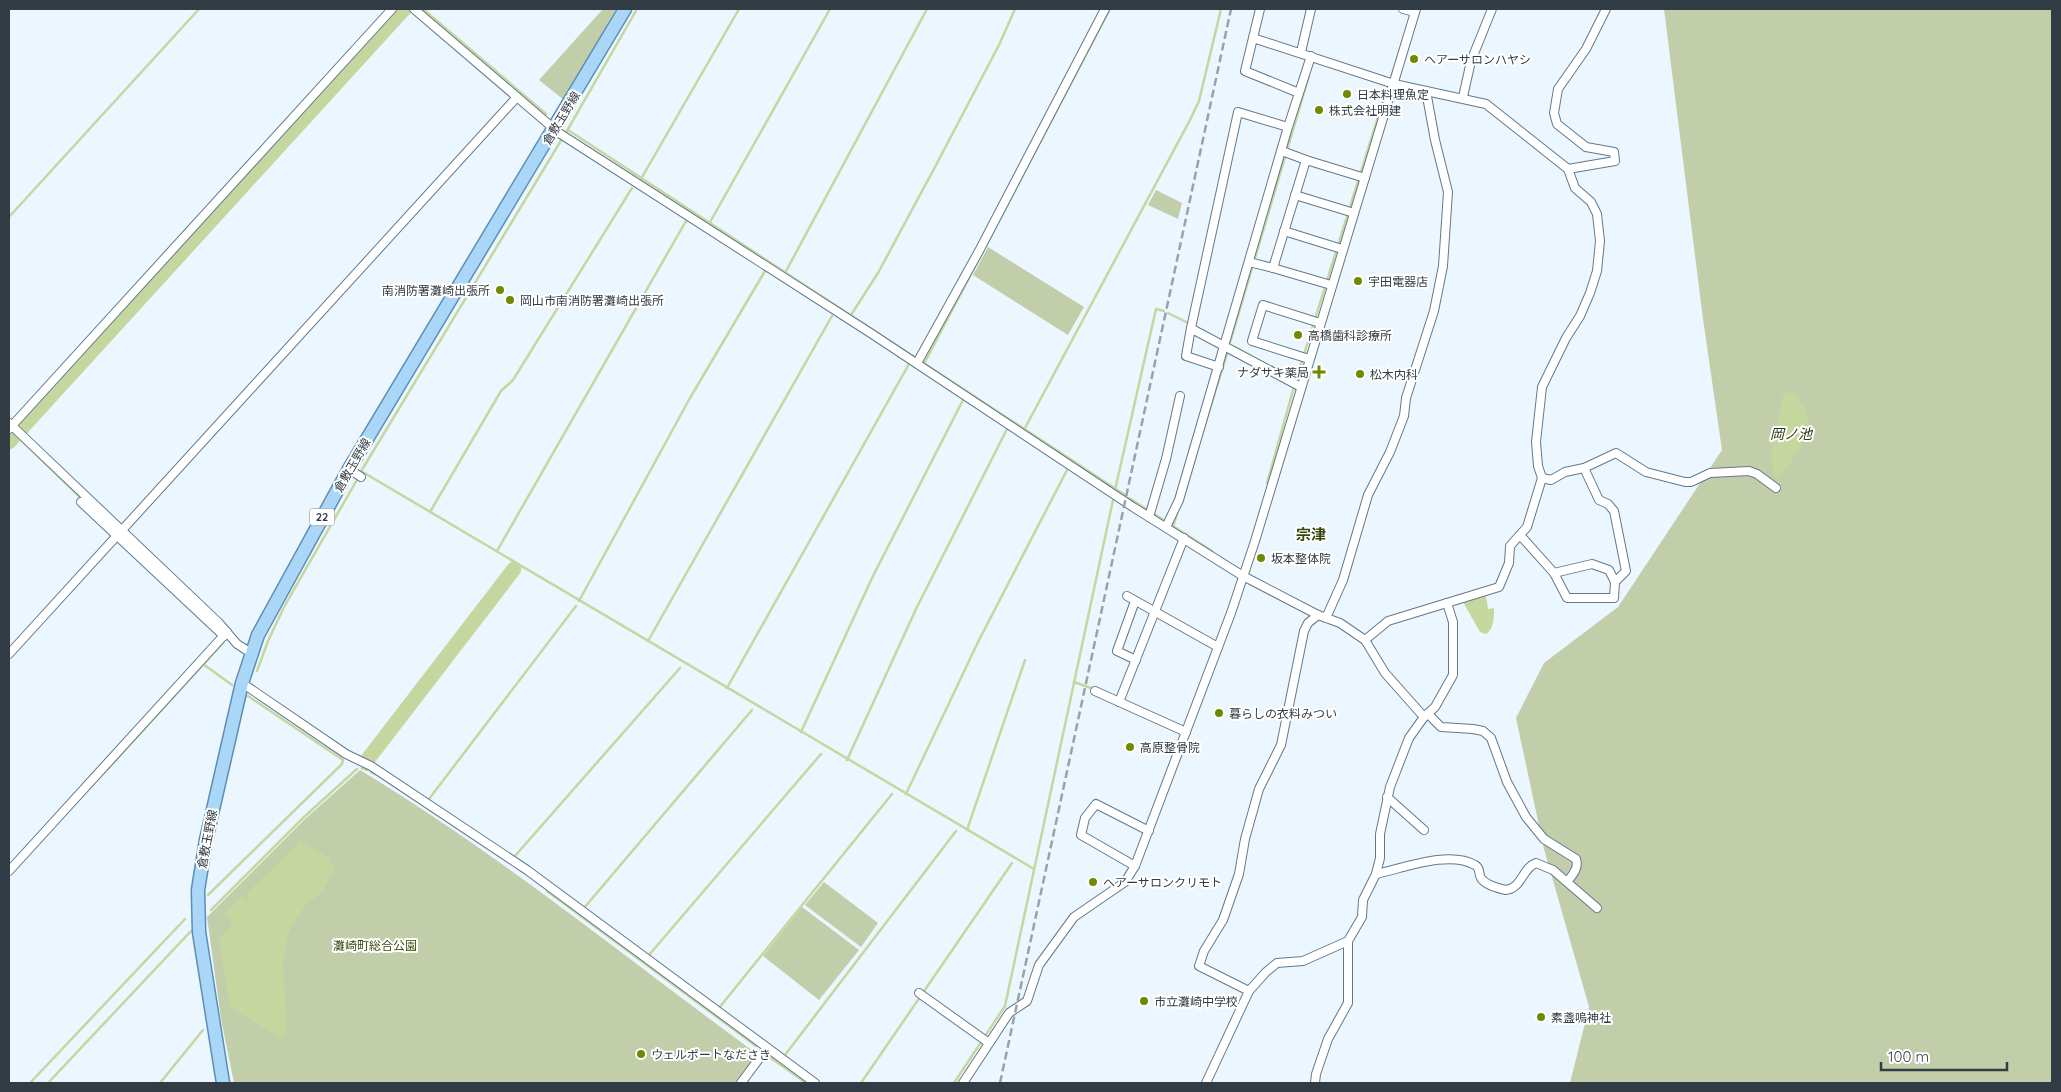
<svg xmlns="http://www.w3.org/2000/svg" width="2061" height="1092" font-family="Quicksand,'Noto Sans JP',sans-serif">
<rect width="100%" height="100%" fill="#ecf6ff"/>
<!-- green -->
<g fill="#c2ceaa">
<path d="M603,9H616L564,100L539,80Z"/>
<path d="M1664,9H2052V1083H1570L1589,1007L1544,849L1516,718L1544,663L1618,607L1722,450L1703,319Z"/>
<path d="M1156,190L1182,203L1178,219L1148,205Z"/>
<path d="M988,247L1084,307L1068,335L973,275Z"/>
<path d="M360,770C499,854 626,958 757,1054L735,1083H234L221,1019L207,917L304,820Z"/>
<path d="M824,882L878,923L861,947L805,905Z"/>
<path d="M802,907L859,950L819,1000L763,956Z"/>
</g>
<!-- water -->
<g fill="#c5d79e">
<path d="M1789,392C1796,393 1799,399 1803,405C1818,430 1795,455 1781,476L1774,477L1771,453L1783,396Z"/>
<path d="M1486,596L1488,609L1494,608C1494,618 1494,629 1486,634L1480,632L1463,602Z"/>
<path d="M300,841L332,860L330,863L336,867L322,892L308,903L296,918L288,934L283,965L287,1028L283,1039L230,1007L219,938L233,924L228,919L230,917L228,914L226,916L224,915L242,896L247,900L250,898L246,894Z"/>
</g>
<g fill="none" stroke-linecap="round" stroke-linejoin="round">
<!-- stream -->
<g stroke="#c5d79e" stroke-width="2.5">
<path d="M423,9L546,114"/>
<path d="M1391,78L1400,49"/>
<path d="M568,130L1125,495"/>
<path d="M641,179L739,9"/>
<path d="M9,217L199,9"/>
<path d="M709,224L830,9"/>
<path d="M785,273L927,9"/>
<path d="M1168,313L1190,324"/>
<path d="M851,315L878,273L935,167L999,45L1015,9"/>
<path d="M1229,346L1309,76"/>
<path d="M1233,346L1283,373"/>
<path d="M925,362L1110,9"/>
<path d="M1025,428L1190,120L1199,101L1221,9"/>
<path d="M16,435L83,500"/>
<path d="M361,471L1034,869"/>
<path d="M360,473L568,129L637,9"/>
<path d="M1267,483L1296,380L1383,101"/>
<path d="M1115,490L1156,309L1164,311"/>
<path d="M1129,498L1212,551"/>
<path d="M430,512L501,391L513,380L632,188"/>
<path d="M1173,527L1228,351"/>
<path d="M497,551L686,221"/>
<path d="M579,601L690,398L765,271"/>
<path d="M648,641L832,316"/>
<path d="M203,664L232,685"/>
<path d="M257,671L268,641L284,607L358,478"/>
<path d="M1074,682L1094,689"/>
<path d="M727,688L909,364"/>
<path d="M801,732L873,576L963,400"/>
<path d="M847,760L916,609L1007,429"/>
<path d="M362,768L367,770"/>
<path d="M371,772L375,774"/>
<path d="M104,773L223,643"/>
<path d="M906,794L978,642L1067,470"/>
<path d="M429,799L576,606"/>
<path d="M967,830L1025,660"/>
<path d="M515,856L680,668"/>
<path d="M547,891L756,1046"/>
<path d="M208,895L342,764L343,760L248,696"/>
<path d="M584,908L752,710"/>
<path d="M211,910L304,817L357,769"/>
<path d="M649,955L821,754"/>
<path d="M719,1008L892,794"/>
<path d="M785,1055L956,831"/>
<path d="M771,1058L806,1083"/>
<path d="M30,1083L185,919"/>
<path d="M48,1083L191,931"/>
<path d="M160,1083L203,1030"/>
<path d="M861,1083L1012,863"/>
<path d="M954,1083L1005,1006L1113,500"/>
</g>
<!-- river -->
<g stroke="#c5d79e" stroke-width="15">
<path d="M9,442L404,9"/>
<path d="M368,759L514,569"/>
</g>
<defs>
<g id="street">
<path d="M414,9L559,133L872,334L1133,507L1243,576L1318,615L1340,623L1365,640L1388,621L1499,587L1509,563L1510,546L1527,527L1542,478L1538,466L1536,442L1542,387L1566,338L1580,316L1590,293L1597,271L1600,241L1597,214L1591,202L1575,188L1568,169L1486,104L1394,84L1253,38L1260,9"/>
<path d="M1403,9L1415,12"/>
<path d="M1253,38L1245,71L1299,93"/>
<path d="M1301,52L1311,9"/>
<path d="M1463,97L1471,61L1492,9"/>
<path d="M1288,127L1311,56"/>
<path d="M1282,151L1306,160"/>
<path d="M1568,169L1615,161L1614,152L1586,147L1557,124L1554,113L1558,89L1586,49L1606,9"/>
<path d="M1295,195L1354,213"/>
<path d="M1284,231L1342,249"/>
<path d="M1249,262L1273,268"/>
<path d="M1331,285L1273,268L1306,160L1365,178"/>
<path d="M1192,329L1301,387"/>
<path d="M1309,359L1252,341L1263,305L1320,323"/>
<path d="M917,363L979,251L1105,9"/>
<path d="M9,423L219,623L237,644L251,653"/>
<path d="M9,429L392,9"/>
<path d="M349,469L361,477"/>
<path d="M1542,478L1551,480L1565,472L1584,468L1616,453L1646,472L1685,482H1691L1710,473L1749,471L1757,474L1776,488"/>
<path d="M81,502L224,636"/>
<path d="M1149,517L1166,459L1180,396"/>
<path d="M1166,527L1179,500L1288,127L1238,112L1191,328L1186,356L1219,367"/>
<path d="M1520,535L1554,573L1567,598H1614L1615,582L1626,571L1614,511L1608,504L1599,500L1584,468"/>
<path d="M1554,573L1592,564L1609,570L1615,582"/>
<path d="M1127,596L1218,647"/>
<path d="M1135,601L1117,651L1136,660"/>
<path d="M1326,618L1343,580L1368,495L1390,452L1404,416L1406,398L1434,311L1443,266L1448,192L1435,140L1426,91"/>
<path d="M1365,640L1385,673L1424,717"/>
<path d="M9,654L517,97"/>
<path d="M242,683L346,754L371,766L527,870L815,1083"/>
<path d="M1095,691L1186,732"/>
<path d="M1119,702L1184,538"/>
<path d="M1428,714L1441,727L1473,729L1483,731L1491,738L1507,782L1526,817L1544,839L1576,859C1579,868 1573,874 1568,881"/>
<path d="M1387,797L1424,830"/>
<path d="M1135,866L1081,835L1085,818L1096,804L1149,831"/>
<path d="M9,871L227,632"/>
<path d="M1376,874C1404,868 1449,850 1475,865C1481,868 1478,873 1481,878C1485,885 1498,888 1505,890C1522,889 1522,868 1536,863L1553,870L1597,908"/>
<path d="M1249,991L1199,966L1204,951L1223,920L1239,874L1245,839L1259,789L1281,745L1304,631L1308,623L1318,615"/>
<path d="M919,993L989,1043"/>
<path d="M741,1083L767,1048"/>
<path d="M963,1083L1009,1013L1027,1001L1039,965L1074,917L1125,882L1135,866L1231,613L1255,541L1416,9"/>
<path d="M1206,1083L1249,991L1266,972L1277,963L1303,961L1348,941"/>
<path d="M1315,1083L1316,1074L1328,1039L1348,1003V941L1362,917L1363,900L1376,874L1380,858V834L1390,787L1409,738L1424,717L1435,707L1453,675V622L1447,603"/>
</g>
<path id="primary" d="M223,1083L199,932L198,890L206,840L242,683L258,635L349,469L625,9"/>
</defs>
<!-- street casing -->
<use href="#street" stroke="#62798b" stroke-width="10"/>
<!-- primary casing -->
<use href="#primary" stroke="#5c8eb5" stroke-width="15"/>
<!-- street -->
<use href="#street" stroke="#fff" stroke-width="8"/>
<!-- primary -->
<use href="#primary" stroke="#aad6f7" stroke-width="12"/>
<!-- rail -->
<path stroke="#98a2ab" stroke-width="2.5" stroke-dasharray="8 4" stroke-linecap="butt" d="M1000,1083L1231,9"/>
</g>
<!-- markers -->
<g fill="#708a00" stroke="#fff" stroke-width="2">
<circle cx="1414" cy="59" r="5"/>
<circle cx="1347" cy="94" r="5"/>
<circle cx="1319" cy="110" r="5"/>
<circle cx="1358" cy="281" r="5"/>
<circle cx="500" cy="290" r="5"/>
<circle cx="510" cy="300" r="5"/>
<circle cx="1298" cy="335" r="5"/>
<path d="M1316.5 364.5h5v5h5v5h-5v5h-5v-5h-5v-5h5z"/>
<circle cx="1360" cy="374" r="5"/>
<circle cx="1261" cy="558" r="5"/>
<circle cx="1219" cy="713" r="5"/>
<circle cx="1130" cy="747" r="5"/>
<circle cx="1093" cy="882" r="5"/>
<circle cx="1144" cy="1001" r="5"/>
<circle cx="1541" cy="1017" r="5"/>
<circle cx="641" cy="1054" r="5"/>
</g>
<g text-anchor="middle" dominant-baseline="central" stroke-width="4" stroke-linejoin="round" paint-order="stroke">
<!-- shield labels -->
<rect fill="#fff" stroke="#70767c" stroke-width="1" x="309.5" y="508.5" width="25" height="17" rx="4"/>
<g font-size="11" font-weight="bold" fill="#323c44">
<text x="322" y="517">22</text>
</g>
<!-- poi labels -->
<g font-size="12" fill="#323c44" stroke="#fff" text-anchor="start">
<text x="1424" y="59">ヘアーサロンハヤシ</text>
<text x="1357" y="94">日本料理魚定</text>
<text x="1329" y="110">株式会社明建</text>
<text x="1368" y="281">宇田電器店</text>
<text x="490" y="290" text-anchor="end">南消防署灘崎出張所</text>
<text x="520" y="300">岡山市南消防署灘崎出張所</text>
<text x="1308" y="335">高橋歯科診療所</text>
<text x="1309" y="372" text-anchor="end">ナダサキ薬局</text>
<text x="1370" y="374">松木内科</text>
<text x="1271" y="558">坂本整体院</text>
<text x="1229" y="713">暮らしの衣料みつい</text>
<text x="1140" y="747">高原整骨院</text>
<text x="1103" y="882">ヘアーサロンクリモト</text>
<text x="1154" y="1001">市立灘崎中学校</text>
<text x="1551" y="1017">素盞嗚神社</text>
<text x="651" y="1054">ウェルポートなださき</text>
</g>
<!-- street labels -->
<g font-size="12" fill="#323c44" stroke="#fff">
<text transform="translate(561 118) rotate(-59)">倉敷玉野線</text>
<text transform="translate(352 465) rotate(-60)">倉敷玉野線</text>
<text transform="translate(207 839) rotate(-79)">倉敷玉野線</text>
</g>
<!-- park labels -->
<g font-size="12" fill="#3a4909" stroke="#fff">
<text x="375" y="945">灘崎町総合公園</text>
</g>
<!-- water labels -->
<g font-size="14" font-style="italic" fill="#2e380f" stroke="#fff">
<text x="1791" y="434">岡ノ池</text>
</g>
<!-- quarter labels -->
<g font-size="15" font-weight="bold" fill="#38450d" stroke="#fff">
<text x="1311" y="534">宗津</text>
</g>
</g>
<!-- border -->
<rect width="2061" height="1092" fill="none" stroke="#323c44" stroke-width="20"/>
<!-- scale -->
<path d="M1881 1062v8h126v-8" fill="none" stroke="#323c44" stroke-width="2.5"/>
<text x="1888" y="1062" font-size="15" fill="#323c44" stroke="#ffffff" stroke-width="4" paint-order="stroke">100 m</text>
</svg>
